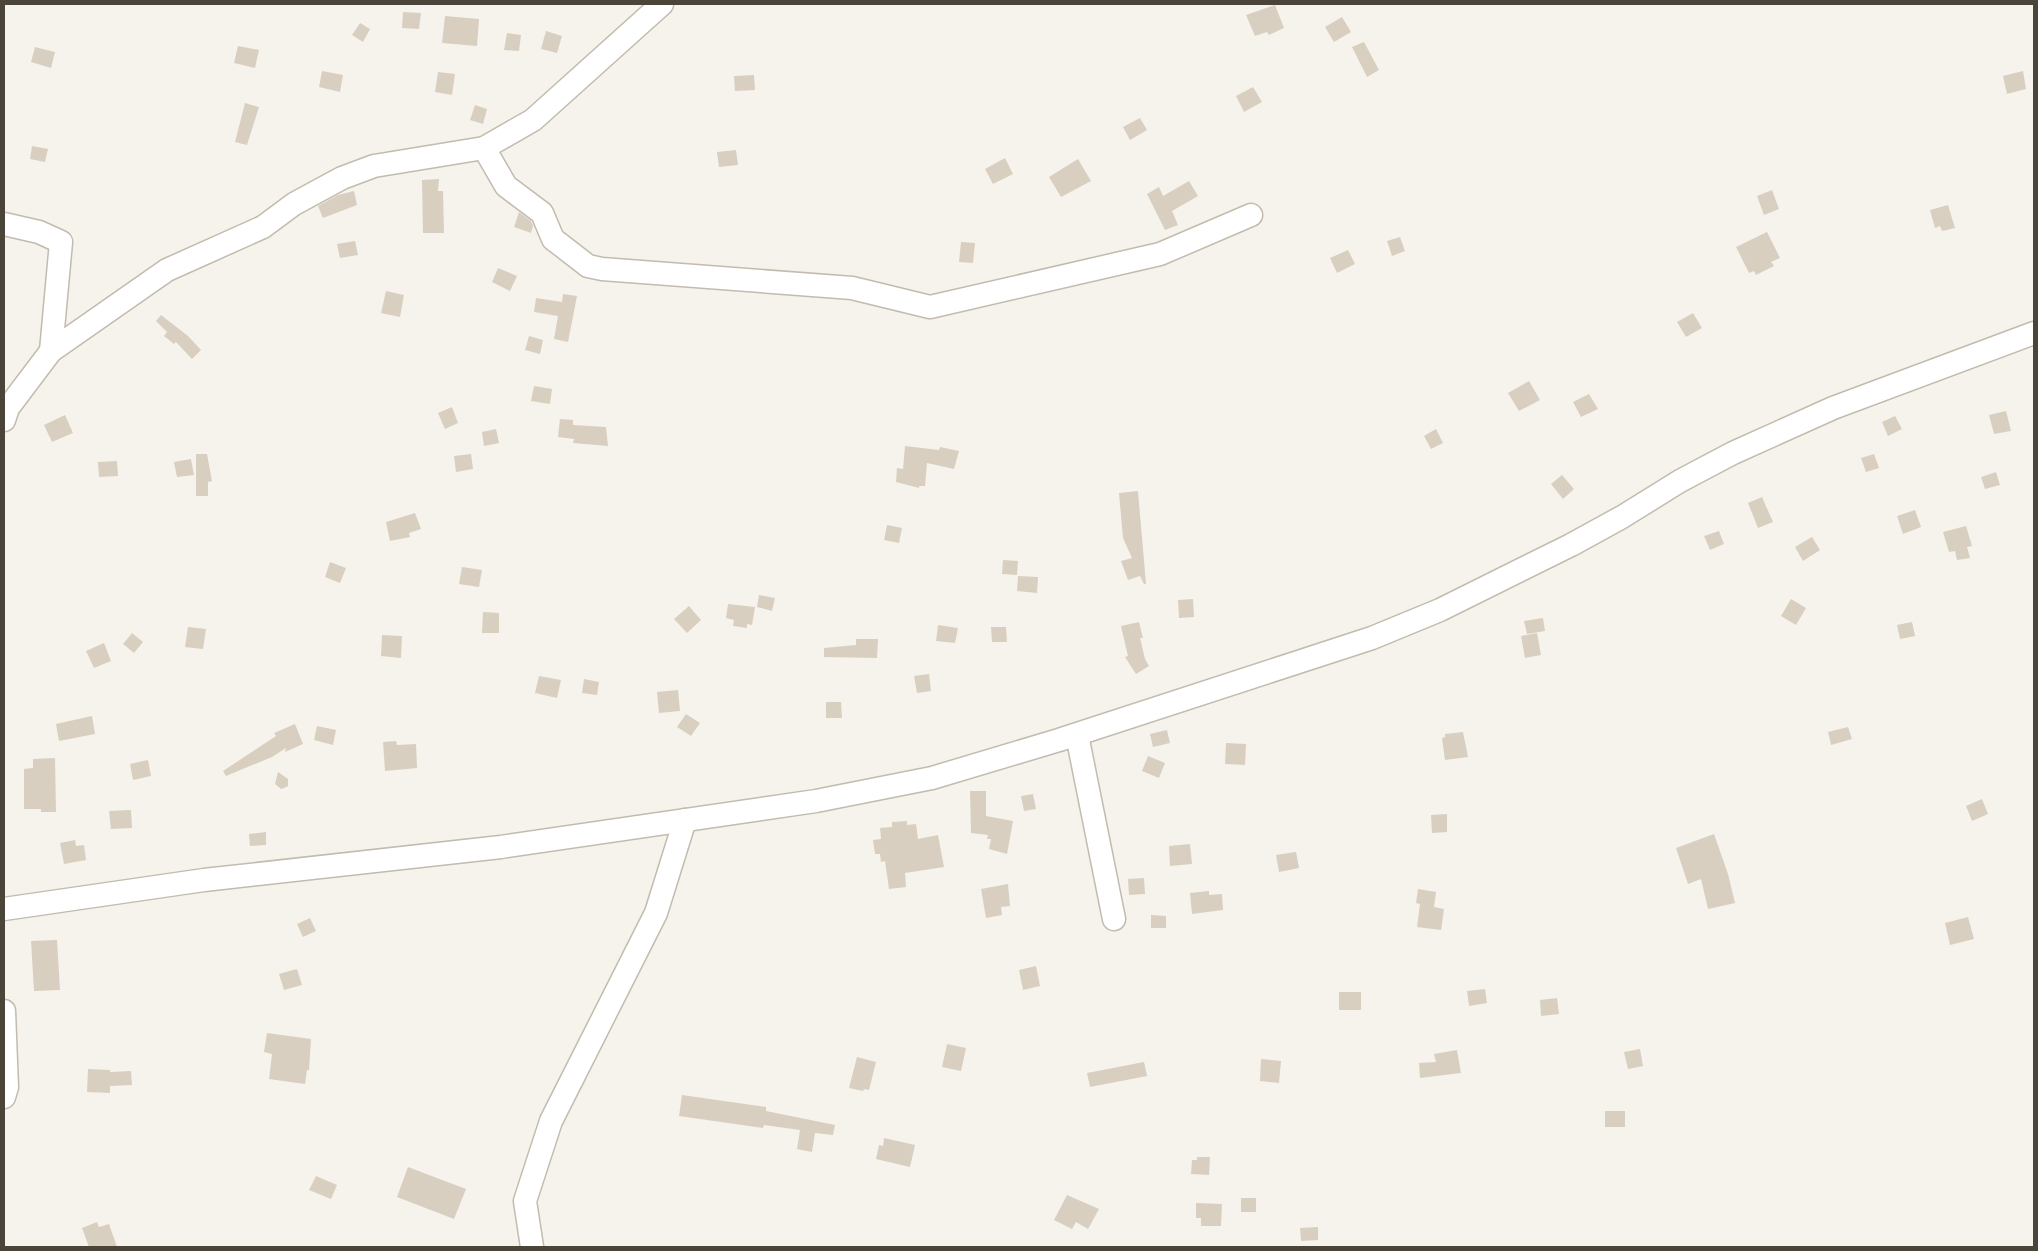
<svg xmlns="http://www.w3.org/2000/svg" width="2038" height="1251" font-family="'IBM Plex Sans',sans-serif">
<rect width="100%" height="100%" fill="#f6f3ec"/>
<!-- building -->
<g fill="#d8cfc1">
<path d="M1275,5L1284,28L1269,35L1267,32L1255,36L1246,15Z"/>
<path d="M403,12L421,13L419,29L402,28Z"/>
<path d="M445,16L479,19L477,46L442,43Z"/>
<path d="M1342,17L1351,32L1334,42L1325,27Z"/>
<path d="M360,23L370,29L363,42L352,35Z"/>
<path d="M546,31L562,36L557,53L541,49Z"/>
<path d="M507,33L521,35L519,51L504,50Z"/>
<path d="M1364,42L1379,70L1367,77L1352,47Z"/>
<path d="M238,46L259,50L255,68L234,63Z"/>
<path d="M35,47L55,52L51,68L31,62Z"/>
<path d="M322,71L343,75L340,92L319,87Z"/>
<path d="M2023,71L2026,89L2007,94L2003,76Z"/>
<path d="M438,72L455,74L452,95L435,92Z"/>
<path d="M754,75L755,90L735,91L734,76Z"/>
<path d="M1253,87L1262,102L1244,112L1236,96Z"/>
<path d="M245,103L259,107L247,145L235,142Z"/>
<path d="M475,105L487,109L483,124L470,120Z"/>
<path d="M1140,118L1147,130L1130,140L1123,127Z"/>
<path d="M32,146L48,149L45,162L30,159Z"/>
<path d="M736,150L738,165L719,167L717,152Z"/>
<path d="M1005,158L1013,174L993,184L985,169Z"/>
<path d="M1078,159L1091,181L1061,197L1049,177Z"/>
<path d="M439,179L438,191H443L444,233H423L422,180Z"/>
<path d="M1189,181L1198,196L1172,211L1178,225L1165,230L1147,194L1159,187L1163,196Z"/>
<path d="M1772,190L1779,209L1764,215L1757,196Z"/>
<path d="M354,191L357,205L323,218L318,206L338,195Z"/>
<path d="M1948,205L1955,228L1942,231L1940,226L1935,228L1930,210Z"/>
<path d="M519,212L531,221L533,226L531,233L514,227Z"/>
<path d="M1767,232L1780,258L1771,262L1774,266L1756,275L1754,271L1749,273L1736,247Z"/>
<path d="M1400,237L1405,251L1392,256L1387,241Z"/>
<path d="M355,241L358,255L340,258L337,244Z"/>
<path d="M961,242L975,243L973,263L959,262Z"/>
<path d="M1348,250L1355,264L1337,273L1330,258Z"/>
<path d="M498,268L517,276L510,291L492,282Z"/>
<path d="M386,291L404,295L400,317L381,313Z"/>
<path d="M563,294L577,296L568,342L554,339L558,316L534,312L536,298L562,302Z"/>
<path d="M1693,313L1702,328L1686,337L1677,322Z"/>
<path d="M161,315L188,336L201,350L192,359L176,342L174,344L164,336L167,332L156,321Z"/>
<path d="M529,336L543,340L540,354L525,350Z"/>
<path d="M1529,381L1540,400L1519,411L1508,393Z"/>
<path d="M534,386L552,389L550,404L531,401Z"/>
<path d="M1589,394L1598,409L1581,417L1573,402Z"/>
<path d="M452,407L458,423L445,429L438,413Z"/>
<path d="M2006,411L2011,431L1994,434L1989,415Z"/>
<path d="M65,415L73,433L52,442L44,425Z"/>
<path d="M1895,416L1902,429L1888,436L1882,422Z"/>
<path d="M560,419L573,420V425L606,427L608,446L573,443L574,439L558,437Z"/>
<path d="M496,429L499,443L484,446L482,432Z"/>
<path d="M1436,429L1443,443L1431,449L1424,436Z"/>
<path d="M905,446L939,450L940,447L959,451L954,469L927,463L925,486H919V488L896,482L897,468L903,469Z"/>
<path d="M196,454H207L212,481L208,482V496H196Z"/>
<path d="M471,454L473,469L456,472L454,456Z"/>
<path d="M1874,454L1879,468L1866,472L1861,458Z"/>
<path d="M191,459L194,475L177,477L174,462Z"/>
<path d="M117,461L118,476L99,477L98,462Z"/>
<path d="M1996,472L2000,485L1985,489L1981,477Z"/>
<path d="M1562,475L1574,489L1563,499L1551,484Z"/>
<path d="M1138,491L1146,584H1144L1140,576L1128,580L1121,561L1132,558L1123,538L1119,493Z"/>
<path d="M1762,497L1773,522L1758,528L1748,503Z"/>
<path d="M1915,510L1921,527L1903,534L1897,516Z"/>
<path d="M415,513L421,529L409,533L410,537L390,541L386,522Z"/>
<path d="M887,525L902,528L899,543L884,540Z"/>
<path d="M1966,526L1972,546L1967,547L1970,558L1957,560L1955,551L1949,552L1943,532Z"/>
<path d="M1719,531L1724,544L1710,550L1704,536Z"/>
<path d="M1812,537L1820,550L1803,561L1795,547Z"/>
<path d="M1003,560L1018,561L1017,575L1002,574Z"/>
<path d="M330,562L346,568L340,583L325,577Z"/>
<path d="M462,567L482,570L479,587L459,584Z"/>
<path d="M1018,576L1038,577L1037,593L1017,591Z"/>
<path d="M759,595L775,598L772,611L757,607Z"/>
<path d="M1193,599L1194,617L1179,618L1178,600Z"/>
<path d="M1791,599L1806,608L1796,625L1781,616Z"/>
<path d="M728,604L755,607L752,625L747,624V628L733,626L734,620L726,618Z"/>
<path d="M689,606L701,620L687,633L674,619Z"/>
<path d="M483,612L499,613V633H482Z"/>
<path d="M1543,618L1545,631L1527,634L1524,621Z"/>
<path d="M1139,622L1143,638H1140L1145,659L1149,666L1136,674L1125,657L1128,656L1121,626Z"/>
<path d="M1912,622L1915,636L1900,639L1897,625Z"/>
<path d="M938,625L958,628L955,643L936,641Z"/>
<path d="M188,627L206,629L203,649L185,647Z"/>
<path d="M991,627H1006L1007,642H992Z"/>
<path d="M132,633L143,642L134,653L123,644Z"/>
<path d="M1537,633L1541,655L1525,658L1521,636Z"/>
<path d="M382,635L402,636L401,658L381,656Z"/>
<path d="M856,639H878L877,658L824,657V648L856,645Z"/>
<path d="M104,643L111,661L94,668L86,651Z"/>
<path d="M929,674L931,691L917,693L914,676Z"/>
<path d="M539,676L561,680L557,698L535,693Z"/>
<path d="M584,679L599,682L597,695L582,693Z"/>
<path d="M678,690L680,711L659,713L657,692Z"/>
<path d="M826,702H841L842,718H826Z"/>
<path d="M686,714L700,723L691,736L677,727Z"/>
<path d="M92,716L95,734L59,741L56,724Z"/>
<path d="M295,724L303,744L285,752L286,748L272,757L226,776L223,771L276,736L274,733Z"/>
<path d="M317,726L336,730L333,745L314,740Z"/>
<path d="M1848,727L1852,739L1831,745L1828,732Z"/>
<path d="M1167,730L1170,743L1153,747L1150,734Z"/>
<path d="M1463,732L1468,757L1445,760L1442,738L1445,737V734Z"/>
<path d="M396,741L397,745L416,744L417,768L385,771L383,742Z"/>
<path d="M1226,743L1246,744L1245,765L1225,764Z"/>
<path d="M1148,756L1165,763L1159,778L1142,771Z"/>
<path d="M55,758L56,812H41V809H24V769L33,768V759Z"/>
<path d="M148,760L151,776L133,780L130,764Z"/>
<path d="M278,772L288,779V786L284,788L281,789L275,784Z"/>
<path d="M970,791H986V816L1013,821L1007,854L989,849L991,839H987L988,835L971,833Z"/>
<path d="M1033,794L1036,809L1024,811L1021,796Z"/>
<path d="M1982,799L1988,814L1972,821L1966,806Z"/>
<path d="M131,810L132,828L111,829L109,811Z"/>
<path d="M1447,814V832L1432,833L1431,815Z"/>
<path d="M907,821V825L916,824L918,839L938,835L944,867L905,873L906,887L889,889L885,861L881,862L880,854H875L873,840L881,839L880,828L892,827V822Z"/>
<path d="M266,832V845L250,846L249,834Z"/>
<path d="M1714,834L1728,874L1735,903L1708,909L1701,879L1688,884L1676,848Z"/>
<path d="M75,840L76,846L84,845L86,860L64,864L60,843Z"/>
<path d="M1190,844L1192,864L1170,866L1169,846Z"/>
<path d="M1296,852L1299,868L1279,872L1276,855Z"/>
<path d="M1144,878L1145,894L1129,895L1128,879Z"/>
<path d="M1008,884L1010,906L1001,907L1002,915L986,918L981,889Z"/>
<path d="M1418,889L1436,892L1434,907L1444,909L1441,930L1417,927L1420,904L1416,903Z"/>
<path d="M1209,891V895L1222,894L1223,910L1192,914L1190,893Z"/>
<path d="M1151,915L1166,916V928H1151Z"/>
<path d="M1968,917L1974,939L1950,945L1945,923Z"/>
<path d="M310,918L316,931L303,937L297,924Z"/>
<path d="M57,940L60,990L34,991L31,941Z"/>
<path d="M1036,966L1040,986L1023,990L1019,970Z"/>
<path d="M297,969L302,985L284,990L279,974Z"/>
<path d="M1485,989L1487,1003L1469,1006L1467,991Z"/>
<rect x="1339" y="992" width="22" height="18"/>
<path d="M1557,998L1559,1014L1541,1016L1540,1000Z"/>
<path d="M267,1033L311,1039L309,1070H307L305,1084L269,1079L272,1054L264,1052Z"/>
<path d="M947,1044L966,1048L961,1071L942,1067Z"/>
<path d="M1640,1049L1643,1066L1628,1069L1624,1052Z"/>
<path d="M1457,1050L1461,1073L1420,1078L1419,1063L1436,1062L1434,1054Z"/>
<path d="M857,1057L876,1062L869,1090L864,1089L863,1091L849,1088Z"/>
<path d="M1261,1059L1281,1061L1279,1083L1260,1081Z"/>
<path d="M1144,1062L1147,1076L1090,1087L1087,1073Z"/>
<path d="M88,1069L110,1070V1072L131,1071L132,1085L110,1086V1093L87,1092Z"/>
<path d="M682,1095L766,1107V1111L835,1125L833,1135L815,1133L812,1152L797,1149L800,1130L764,1125L763,1128L679,1116Z"/>
<rect x="1605" y="1111" width="20" height="16"/>
<path d="M884,1138L915,1145L910,1167L876,1159L879,1145L883,1146Z"/>
<path d="M1197,1157H1210L1209,1175L1191,1174L1192,1160H1197Z"/>
<path d="M408,1167L466,1189L454,1219L397,1197Z"/>
<path d="M316,1176L337,1185L331,1199L309,1190Z"/>
<path d="M1067,1195L1099,1209L1088,1229L1076,1222L1072,1229L1054,1220Z"/>
<rect x="1241" y="1198" width="15" height="14"/>
<path d="M1196,1203L1222,1204L1221,1226H1201V1218H1196Z"/>
<path d="M97,1222L99,1227L109,1224L117,1247H89L82,1228Z"/>
<path d="M1318,1227V1240L1301,1241L1300,1228Z"/>
</g>
<g fill="none" stroke-linecap="round" stroke-linejoin="round">
<defs>
<g id="minor">
<path d="M484,148L506,186L542,213L553,239L588,266L602,269L852,288L930,307L1160,254L1251,215"/>
<path d="M4,224L39,232L61,242L51,351"/>
<path d="M4,420L8,408L51,351L167,270L263,227L294,204L342,178L374,166L484,148L533,120L662,4"/>
<path d="M1077,735L1114,919"/>
<path d="M4,909L204,880L501,847L816,801L932,778L1059,740L1372,638L1440,610L1571,545L1622,517L1680,481L1733,453L1833,408L2034,333"/>
<path d="M4,1011L7,1087L4,1097"/>
<path d="M532,1247L525,1201L551,1121L656,913L685,820"/>
</g>
</defs>
<!-- minor casing -->
<use href="#minor" stroke="#c2bbae" stroke-width="25"/>
<!-- minor -->
<use href="#minor" stroke="#fff" stroke-width="22"/>
</g>
<!-- border -->
<rect width="2038" height="1251" fill="none" stroke="#4b4439" stroke-width="10"/>
</svg>
